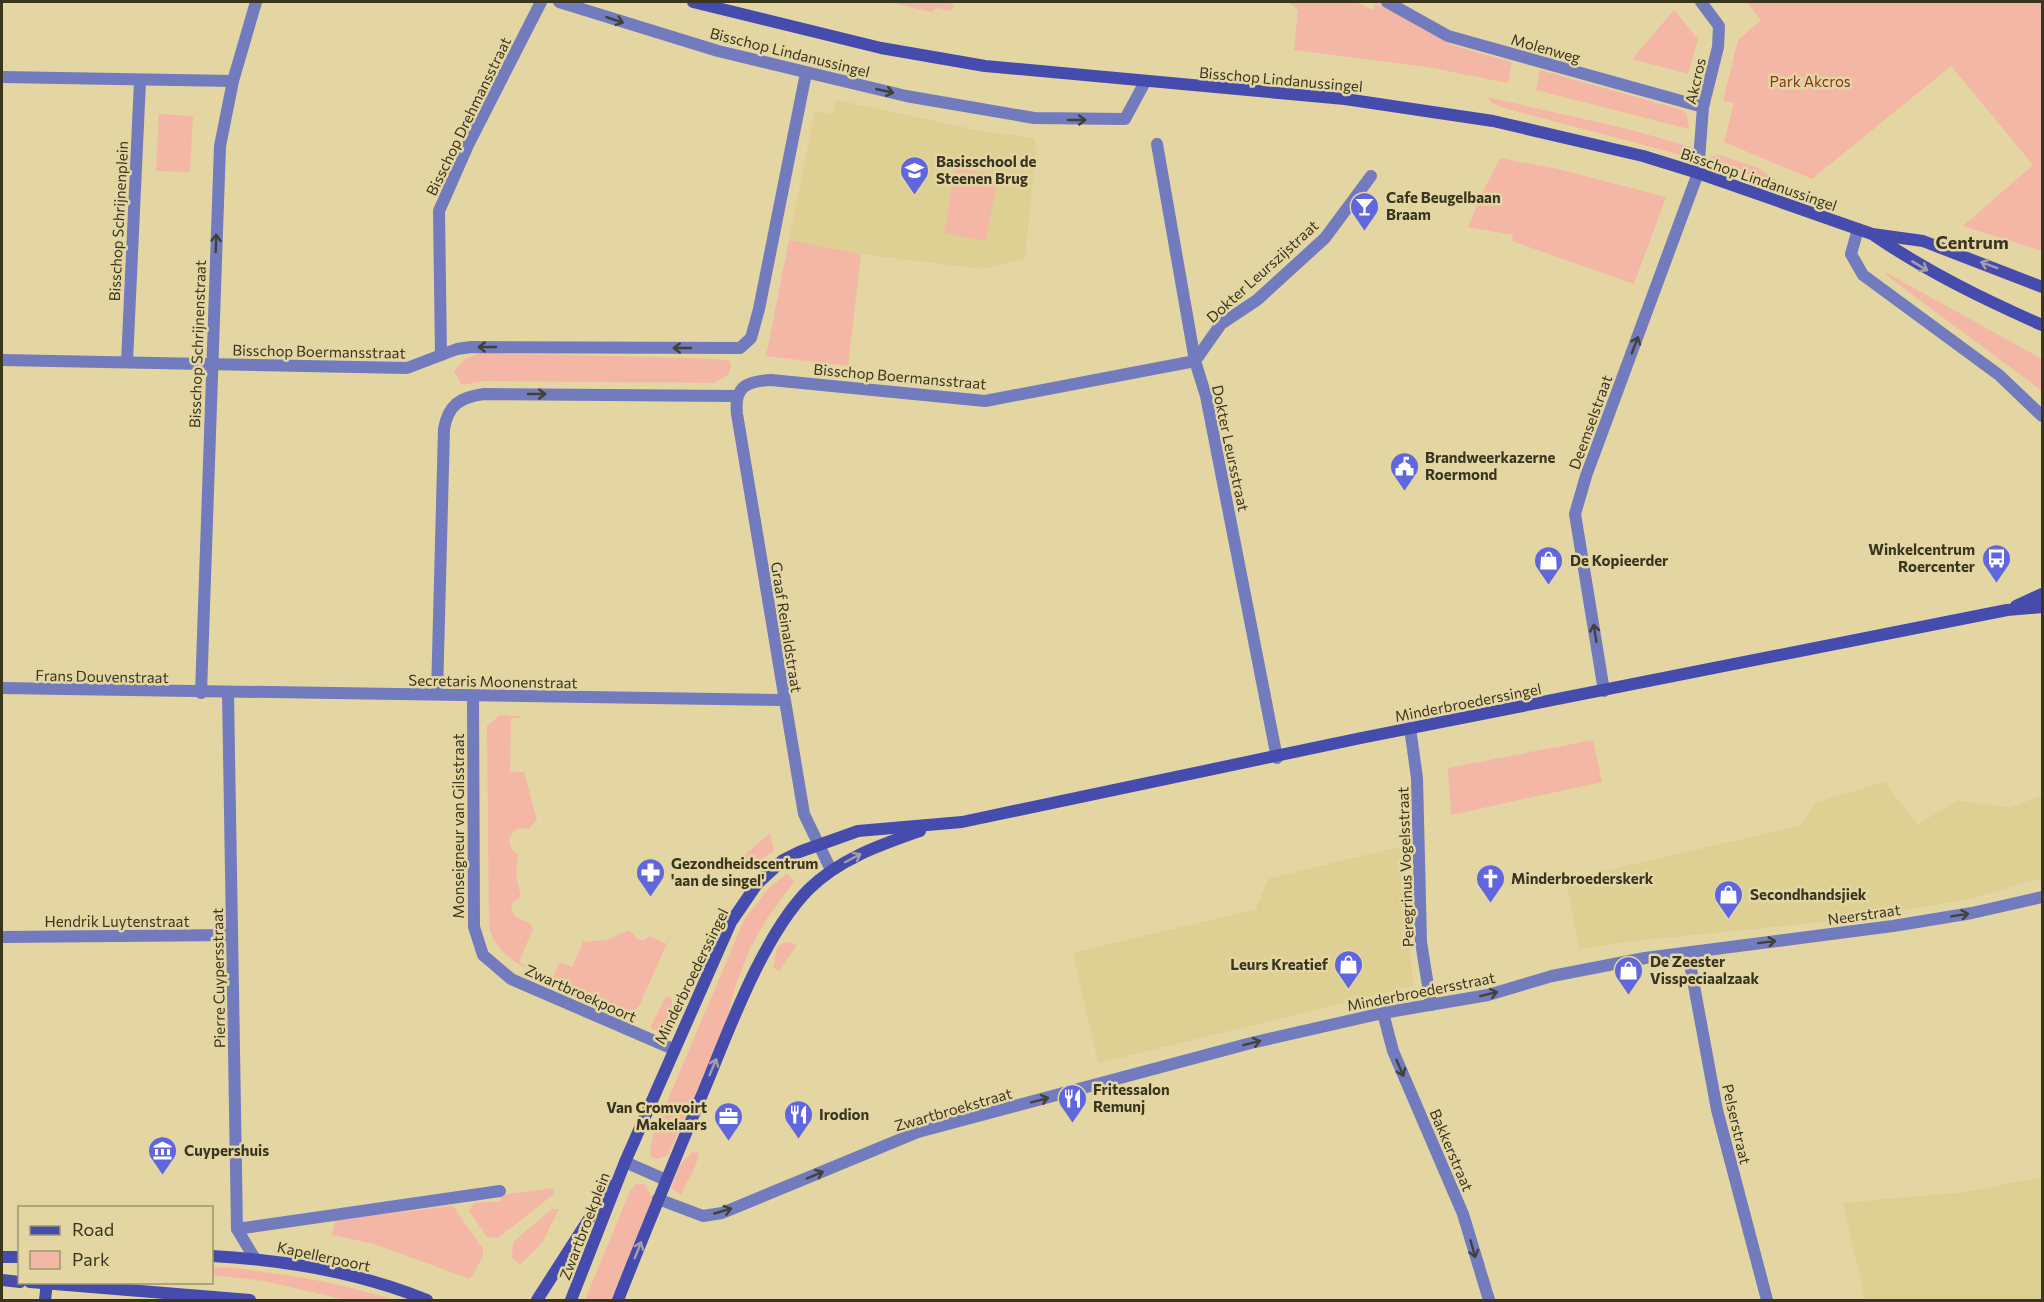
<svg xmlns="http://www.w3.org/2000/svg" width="2044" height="1302" font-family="Commissioner,sans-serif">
<rect width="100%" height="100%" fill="#e3d6a2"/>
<!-- built -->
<g fill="#decf93">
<path d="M836,100L981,131L1034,138L1036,150L1025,258L984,269L861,254L789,240L815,111L832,115Z"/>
<path d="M1884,782L1918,825L1957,800L2010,808L2042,795V878L1973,898L1862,918L1635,941L1579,949L1566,880L1802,825L1815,803Z"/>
<path d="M1402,846L1413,986L1098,1063L1073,953L1256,909L1268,879Z"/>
<path d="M2042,1177V1300H1865L1843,1203L1965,1192Z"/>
</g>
<!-- green -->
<g fill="#f4b7a6">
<path d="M888,2H949L954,7L951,11L937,8L932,12Z"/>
<path d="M1288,2H1356L1372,10L1376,3L1452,45L1512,62L1508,83L1427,67L1294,50L1298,10Z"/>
<path d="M1746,2H2042V251L1963,226L2033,165L1951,66L1812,179L1724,142L1734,103L1723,101L1738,40L1761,20Z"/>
<path d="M1674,10L1698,39L1688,74L1632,59Z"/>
<path d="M1540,70L1682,110L1687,114L1689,129L1536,90Z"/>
<path d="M1487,97L1628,129L1691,147L1689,157L1504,108L1492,103Z"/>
<path d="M159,114L193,116L190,172L156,171Z"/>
<path d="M1720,155L1758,168L1786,186L1710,162L1711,157Z"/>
<path d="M1500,158L1558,169L1666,197L1634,284L1512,241L1513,235L1468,227L1483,191Z"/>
<path d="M955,168L998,175L986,241L944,233Z"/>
<path d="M789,240L861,254L848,366L766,356Z"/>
<path d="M1887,273L2042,359V391L1886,275Z"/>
<path d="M480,353L698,358L729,360L731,366L728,375L714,383L484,381L462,385L454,371L465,359Z"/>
<path d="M500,715L521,716L520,718H511L510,772H524L537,820L529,829L520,828L513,832L509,841L512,850L518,854L516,875L521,897L513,902L511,910L516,917L531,924L533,929L519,962L533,971C511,961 496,951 489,927L487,726Z"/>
<path d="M1593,740L1602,782L1451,815L1448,768Z"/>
<path d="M770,833L774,851L746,870H741L734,864Z"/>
<path d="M787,873L794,882L768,917L750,948L735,988L726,1024L668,1155L658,1159L653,1158L650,1154L653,1135L744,920L767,890Z"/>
<path d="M674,928L639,1006L630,1015L546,977L553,978L560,962L572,967L583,942L607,940L629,930L637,939L644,940L650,936L666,944Z"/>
<path d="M786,942L797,945L779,971L773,967C778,956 771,948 786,942Z"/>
<path d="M666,996L672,999V1016L662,1030H652L651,1026Z"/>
<path d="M693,1151L699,1153C696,1170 687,1180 681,1195L671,1188L680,1165Z"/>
<path d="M636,1184H644L653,1198L611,1300H585L630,1191Z"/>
<path d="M553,1188L554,1194L498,1238L487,1237L469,1211L474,1203L501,1201V1195Z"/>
<path d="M453,1206L483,1249V1257L470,1279L374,1244L332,1235L335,1220Z"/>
<path d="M552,1209H559L542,1243L520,1265L512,1258L513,1242Z"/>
<path d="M224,1267C283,1273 338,1282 395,1300H346L264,1281L212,1275V1268Z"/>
</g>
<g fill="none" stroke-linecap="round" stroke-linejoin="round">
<!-- street -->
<g stroke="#717bbe" stroke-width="12">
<path d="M559,2L718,51L906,96L1034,118L1125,119L1145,82"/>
<path d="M1387,2L1448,36L1703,107"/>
<path d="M2,77L233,81"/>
<path d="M1157,144L1195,361L1206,396L1277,758"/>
<path d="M1858,229L1851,254L1863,275L1999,375L2042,416"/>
<path d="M441,355L439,211L468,145L541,2"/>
<path d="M2,360L407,368L457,349L471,347L740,348L751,338L759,309L806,73"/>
<path d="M127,362L140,81"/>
<path d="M2,688L784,700"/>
<path d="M1604,691L1575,514L1586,476L1698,173L1703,107L1718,47L1719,26L1701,2"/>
<path d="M201,693L220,146L233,81L256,2"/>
<path d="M228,693L237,1229L255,1259"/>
<path d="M437,694L444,429C448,405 460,397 484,394L737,396"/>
<path d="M473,695L474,927L483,955L511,979L673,1049"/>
<path d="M1410,728L1417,778L1421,942L1431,1005"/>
<path d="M831,870L804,814L737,414C734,387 746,381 771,380L985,401L1195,361L1221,324L1257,300L1325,238L1371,176"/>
<path d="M2,937L232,935"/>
<path d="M1688,953L1717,1110L1767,1300"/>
<path d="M1383,1013L1393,1051L1463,1214L1489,1300"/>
<path d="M625,1162L666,1180"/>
<path d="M658,1199L703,1216L722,1213L918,1132L1251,1043L1383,1013L1488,995L1552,976L1645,958L1893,926L1972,913L2042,897"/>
<path d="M237,1229L500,1191"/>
</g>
<!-- secondary -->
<g stroke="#464bae" stroke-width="12">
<path d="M693,2L881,48L985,66L1345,99L1493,121L1643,156L1698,173L1872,234L1923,241L2042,287"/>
<path d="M1875,236C1928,272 1983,299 2042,325"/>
<path d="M2016,606L2042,594"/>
<path d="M212,1256C286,1260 358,1272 427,1300"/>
<path d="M2,1257H20"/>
<path d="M2,1280L20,1282"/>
<path d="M30,1282L250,1300"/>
<path d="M45,1300L47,1282"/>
<path d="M537,1300L610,1186"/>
<path d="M571,1300L625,1162L731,922L757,884L783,860L799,852L858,831L962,822L1361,738L2007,610L2042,607"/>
<path d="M618,1300C647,1226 678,1152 709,1078C732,1021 765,934 808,890C839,859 880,845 920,831"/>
</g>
</g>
<!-- one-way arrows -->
<defs><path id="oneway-shaft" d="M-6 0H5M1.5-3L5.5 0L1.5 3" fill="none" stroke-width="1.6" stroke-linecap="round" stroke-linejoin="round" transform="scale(1.5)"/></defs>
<g stroke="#424038">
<use href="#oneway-shaft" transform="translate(615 20) rotate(18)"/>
<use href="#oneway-shaft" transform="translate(885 91) rotate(13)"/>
<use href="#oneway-shaft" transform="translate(1077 120)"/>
<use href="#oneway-shaft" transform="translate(216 243) rotate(-88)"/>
<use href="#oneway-shaft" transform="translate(1635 345) rotate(-69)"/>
<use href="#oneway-shaft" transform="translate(487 347) rotate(-180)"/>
<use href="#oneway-shaft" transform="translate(682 348) rotate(-180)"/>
<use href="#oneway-shaft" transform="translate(537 394)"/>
<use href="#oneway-shaft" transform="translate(1595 633) rotate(-99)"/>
<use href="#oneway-shaft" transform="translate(1960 915) rotate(-9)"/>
<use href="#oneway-shaft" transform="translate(1767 942) rotate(-7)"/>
<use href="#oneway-shaft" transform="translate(1489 994) rotate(-14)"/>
<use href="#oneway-shaft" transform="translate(1252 1043) rotate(-14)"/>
<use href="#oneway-shaft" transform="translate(1400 1068) rotate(67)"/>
<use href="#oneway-shaft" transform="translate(1040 1100) rotate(-15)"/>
<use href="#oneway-shaft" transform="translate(815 1175) rotate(-23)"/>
<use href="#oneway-shaft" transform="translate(723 1211) rotate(-16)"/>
<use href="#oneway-shaft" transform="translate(1473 1249) rotate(74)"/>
</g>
<g stroke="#a49ea7">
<use href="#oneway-shaft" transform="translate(1989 265) rotate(-159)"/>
<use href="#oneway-shaft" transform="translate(1920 266) rotate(31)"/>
<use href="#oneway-shaft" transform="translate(853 858) rotate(-28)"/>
<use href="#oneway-shaft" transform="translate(713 1067) rotate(-67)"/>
<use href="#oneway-shaft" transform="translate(638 1250) rotate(-68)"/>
</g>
<!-- icons -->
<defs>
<symbol id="school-pin" viewBox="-11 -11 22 30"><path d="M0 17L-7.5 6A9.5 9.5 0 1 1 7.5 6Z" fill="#5f66de" stroke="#e3d6a2"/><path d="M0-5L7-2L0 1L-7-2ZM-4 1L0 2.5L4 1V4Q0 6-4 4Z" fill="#fff"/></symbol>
<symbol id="bar-pin" viewBox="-11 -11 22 30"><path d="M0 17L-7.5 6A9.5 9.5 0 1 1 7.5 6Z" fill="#5f66de" stroke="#e3d6a2"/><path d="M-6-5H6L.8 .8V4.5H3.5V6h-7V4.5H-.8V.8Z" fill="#fff"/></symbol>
<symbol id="civic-pin" viewBox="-11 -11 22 30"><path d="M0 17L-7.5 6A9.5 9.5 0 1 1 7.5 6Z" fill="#5f66de" stroke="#e3d6a2"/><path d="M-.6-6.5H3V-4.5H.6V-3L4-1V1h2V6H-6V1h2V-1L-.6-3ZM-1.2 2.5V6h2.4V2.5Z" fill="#fff"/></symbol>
<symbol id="bus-pin" viewBox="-11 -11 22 30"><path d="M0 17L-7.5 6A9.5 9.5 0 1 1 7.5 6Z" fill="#5f66de" stroke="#e3d6a2"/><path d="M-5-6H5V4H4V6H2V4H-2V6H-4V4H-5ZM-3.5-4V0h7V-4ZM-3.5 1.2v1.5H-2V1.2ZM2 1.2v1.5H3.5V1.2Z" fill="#fff"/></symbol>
<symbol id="shop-pin" viewBox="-11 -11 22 30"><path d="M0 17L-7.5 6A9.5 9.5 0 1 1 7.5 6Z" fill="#5f66de" stroke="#e3d6a2"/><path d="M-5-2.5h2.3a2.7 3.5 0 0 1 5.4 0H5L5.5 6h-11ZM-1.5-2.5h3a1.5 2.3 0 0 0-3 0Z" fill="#fff"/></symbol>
<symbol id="pharmacy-pin" viewBox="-11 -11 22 30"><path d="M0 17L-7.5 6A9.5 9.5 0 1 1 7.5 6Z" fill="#5f66de" stroke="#e3d6a2"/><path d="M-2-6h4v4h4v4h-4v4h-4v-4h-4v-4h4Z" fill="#fff"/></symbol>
<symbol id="church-pin" viewBox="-11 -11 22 30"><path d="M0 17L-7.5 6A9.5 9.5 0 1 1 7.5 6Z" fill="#5f66de" stroke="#e3d6a2"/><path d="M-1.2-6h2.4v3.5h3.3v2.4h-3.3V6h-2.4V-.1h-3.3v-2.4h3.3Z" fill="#fff"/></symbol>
<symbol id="restaurant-pin" viewBox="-11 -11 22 30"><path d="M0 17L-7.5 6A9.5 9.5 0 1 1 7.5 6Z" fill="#5f66de" stroke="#e3d6a2"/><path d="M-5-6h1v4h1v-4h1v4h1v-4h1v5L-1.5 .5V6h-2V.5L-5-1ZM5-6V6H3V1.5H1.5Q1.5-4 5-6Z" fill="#fff"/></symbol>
<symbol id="office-pin" viewBox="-11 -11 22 30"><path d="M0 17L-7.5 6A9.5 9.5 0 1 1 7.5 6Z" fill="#5f66de" stroke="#e3d6a2"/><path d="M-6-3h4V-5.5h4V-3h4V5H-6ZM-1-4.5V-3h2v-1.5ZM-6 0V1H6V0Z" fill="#fff"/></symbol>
<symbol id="museum-pin" viewBox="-11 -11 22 30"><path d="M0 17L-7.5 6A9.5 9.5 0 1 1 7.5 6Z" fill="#5f66de" stroke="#e3d6a2"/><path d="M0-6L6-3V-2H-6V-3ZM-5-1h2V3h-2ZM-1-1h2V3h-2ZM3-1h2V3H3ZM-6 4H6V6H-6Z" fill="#fff"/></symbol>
</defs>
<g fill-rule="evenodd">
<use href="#school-pin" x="898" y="154" width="33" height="45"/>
<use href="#bar-pin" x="1348" y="190" width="33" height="45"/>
<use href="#civic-pin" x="1388" y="450" width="33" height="45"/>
<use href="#bus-pin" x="1980" y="542" width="33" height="45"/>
<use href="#shop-pin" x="1532" y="544" width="33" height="45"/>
<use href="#pharmacy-pin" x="634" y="856" width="33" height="45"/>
<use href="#church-pin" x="1474" y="862" width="33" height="45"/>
<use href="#shop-pin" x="1712" y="878" width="33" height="45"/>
<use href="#shop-pin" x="1332" y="948" width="33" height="45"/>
<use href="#shop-pin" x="1612" y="954" width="33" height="45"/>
<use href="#restaurant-pin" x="1056" y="1082" width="33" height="45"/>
<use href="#restaurant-pin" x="782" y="1098" width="33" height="45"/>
<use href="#office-pin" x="712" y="1100" width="33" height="45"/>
<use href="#museum-pin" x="146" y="1134" width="33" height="45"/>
</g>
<g text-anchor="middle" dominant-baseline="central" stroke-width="5" stroke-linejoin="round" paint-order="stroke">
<!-- street labels -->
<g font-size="15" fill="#3a3520" stroke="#e3d6a2">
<text transform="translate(1546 48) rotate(16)">Molenweg</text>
<text transform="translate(790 52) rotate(14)">Bisschop Lindanussingel</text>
<text transform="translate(1281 79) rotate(5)">Bisschop Lindanussingel</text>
<text transform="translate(1695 81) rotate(-77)">Akcros</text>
<text transform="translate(468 116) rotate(-64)">Bisschop Drehmansstraat</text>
<text transform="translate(1759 179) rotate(19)">Bisschop Lindanussingel</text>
<text transform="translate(118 221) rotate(-87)">Bisschop Schrijnenplein</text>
<text transform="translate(1262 271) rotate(-42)">Dokter Leurszijstraat</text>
<text transform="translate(197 344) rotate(-88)">Bisschop Schrijnenstraat</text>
<text transform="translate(319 351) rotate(1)">Bisschop Boermansstraat</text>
<text transform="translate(900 376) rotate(5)">Bisschop Boermansstraat</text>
<text transform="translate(1590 422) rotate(-70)">Deemselstraat</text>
<text transform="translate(1231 448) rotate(78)">Dokter Leursstraat</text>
<text transform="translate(787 627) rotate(81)">Graaf Reinaldstraat</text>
<text transform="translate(102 676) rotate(1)">Frans Douvenstraat</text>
<text transform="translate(493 681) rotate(1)">Secretaris Moonenstraat</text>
<text transform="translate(1468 702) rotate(-11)">Minderbroederssingel</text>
<text transform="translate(458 826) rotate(-90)">Monseigneur van Gilsstraat</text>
<text transform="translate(1405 867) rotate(-92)">Peregrinus Vogelsstraat</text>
<text transform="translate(1864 914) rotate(-8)">Neerstraat</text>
<text x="117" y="921">Hendrik Luytenstraat</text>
<text transform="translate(691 976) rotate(-64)">Minderbroederssingel</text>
<text transform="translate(218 978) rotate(-91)">Pierre Cuypersstraat</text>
<text transform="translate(1421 991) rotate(-11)">Minderbroedersstraat</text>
<text transform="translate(581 993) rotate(24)">Zwartbroekpoort</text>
<text transform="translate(953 1109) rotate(-16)">Zwartbroekstraat</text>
<text transform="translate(1737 1124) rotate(77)">Pelserstraat</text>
<text transform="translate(1452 1150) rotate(67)">Bakkerstraat</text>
<text transform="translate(584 1226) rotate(-69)">Zwartbroekplein</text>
<text transform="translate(324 1256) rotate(12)">Kapellerpoort</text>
</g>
<!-- park labels -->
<g font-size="15" fill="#86341d" stroke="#e3d6a2">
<text x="1810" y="81">Park Akcros</text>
</g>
<!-- poi labels -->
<g font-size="15" font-weight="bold" fill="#3a3520" stroke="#e3d6a2" text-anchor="start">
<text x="936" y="161">Basisschool de<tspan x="936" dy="17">Steenen Brug</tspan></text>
<text x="1386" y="197">Cafe Beugelbaan<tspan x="1386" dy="17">Braam</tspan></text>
<text x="1425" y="457">Brandweerkazerne<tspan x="1425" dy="17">Roermond</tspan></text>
<text x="1975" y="549" text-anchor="end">Winkelcentrum<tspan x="1975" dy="17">Roercenter</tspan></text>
<text x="1570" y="560">De Kopieerder</text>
<text x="671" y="863">Gezondheidscentrum<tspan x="671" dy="17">'aan de singel'</tspan></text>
<text x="1511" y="878">Minderbroederskerk</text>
<text x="1750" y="894">Secondhandsjiek</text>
<text x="1650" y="961">De Zeester<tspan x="1650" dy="17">Visspeciaalzaak</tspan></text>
<text x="1328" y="964" text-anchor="end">Leurs Kreatief</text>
<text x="1093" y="1089">Fritessalon<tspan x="1093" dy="17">Remunj</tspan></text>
<text x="707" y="1107" text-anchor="end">Van Cromvoirt<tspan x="707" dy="17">Makelaars</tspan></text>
<text x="819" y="1114">Irodion</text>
<text x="184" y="1150">Cuypershuis</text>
</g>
<!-- quarter labels -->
<g font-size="18" font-weight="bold" fill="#3a3520" stroke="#e3d6a2">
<text x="1972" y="242">Centrum</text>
</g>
</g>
<!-- border -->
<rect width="2044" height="1302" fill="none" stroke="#3a3520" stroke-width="6"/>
<!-- legend -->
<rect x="18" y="1206" width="195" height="78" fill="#e3d6a2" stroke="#9f966e" stroke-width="1.5"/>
<rect x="30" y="1226" width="30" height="9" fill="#464bae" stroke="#9f966e" stroke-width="1.5"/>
<text x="72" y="1236" font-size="18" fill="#3a3520">Road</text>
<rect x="30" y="1251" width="30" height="18" fill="#f4b7a6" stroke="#9f966e" stroke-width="1.5"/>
<text x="72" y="1266" font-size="18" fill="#3a3520">Park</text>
</svg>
